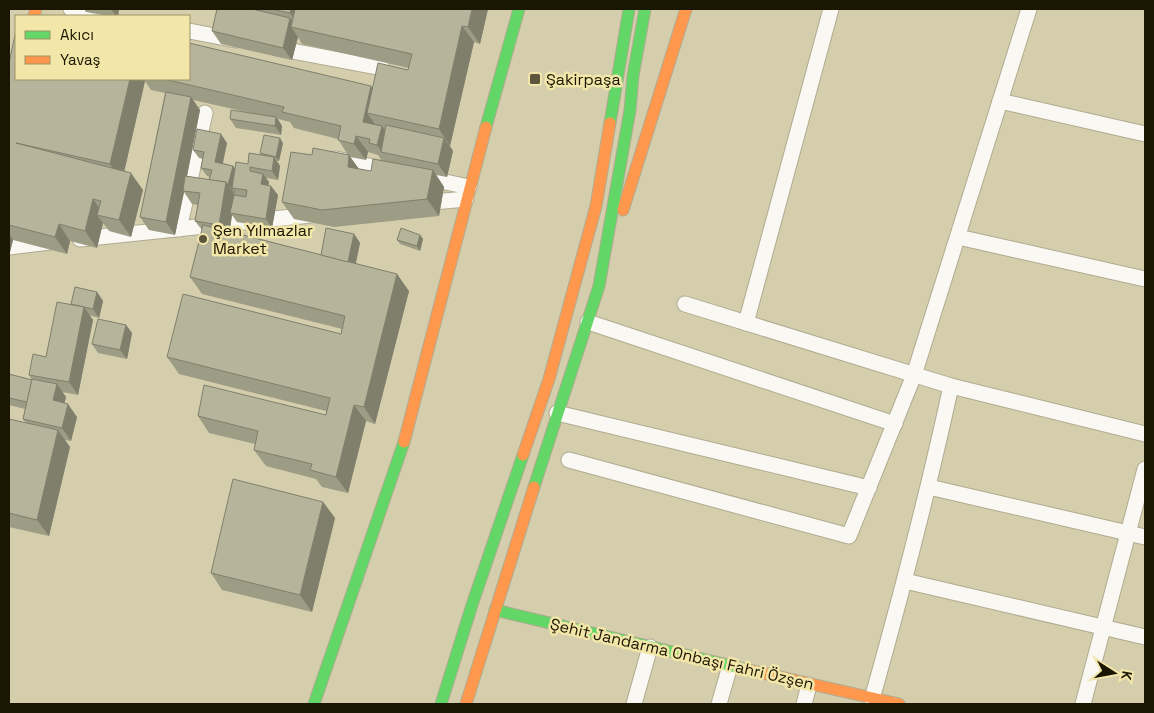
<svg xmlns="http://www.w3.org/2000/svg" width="1154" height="713" font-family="'Space Grotesk',sans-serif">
<rect width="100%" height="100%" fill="#d4cead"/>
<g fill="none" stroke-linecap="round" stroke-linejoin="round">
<defs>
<g id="street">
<path d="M71,9L111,16"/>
<path d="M189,31L236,40"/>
<path d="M276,48L382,68"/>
<path d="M1000,101L1145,134"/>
<path d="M336,159L392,171"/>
<path d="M422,177L469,187"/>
<path d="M423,203L466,199"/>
<path d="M179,229L205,113"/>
<path d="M958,237L1145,279"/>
<path d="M80,239L311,215"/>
<path d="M9,247L50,242"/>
<path d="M685,304L951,386L1145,434"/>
<path d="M588,322L895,424"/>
<path d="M746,323L831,9"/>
<path d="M557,413L869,488"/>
<path d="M569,460L849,536L914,375L1029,9"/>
<path d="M929,487L1145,537"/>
<path d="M905,581L1145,637"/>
<path d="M872,699C901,596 928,492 951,386"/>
<path d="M634,704L650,647"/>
<path d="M719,704L730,666"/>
<path d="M804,704L809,685"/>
<path d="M1083,704L1145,469"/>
</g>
<g id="fast">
<path d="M610,123L629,9"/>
<path d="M486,127L519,9"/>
<path d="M534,487L599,286L630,110L633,76L645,9"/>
<path d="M495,610L749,670"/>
<path d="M314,704L404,442"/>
<path d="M441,704L472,605L523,455"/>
</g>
<g id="slow">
<path d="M34,16L36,9"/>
<path d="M623,210L686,9"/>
<path d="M404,442L486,127"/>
<path d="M523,455L549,379L596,206L610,123"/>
<path d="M749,670L899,704"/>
<path d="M466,704L534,487"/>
</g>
</defs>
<!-- street casing -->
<use href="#street" stroke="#b0ab90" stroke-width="17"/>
<!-- fast casing -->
<use href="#fast" stroke="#b0ab90" stroke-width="13"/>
<!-- slow casing -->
<use href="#slow" stroke="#b0ab90" stroke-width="13"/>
<!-- street -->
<use href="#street" stroke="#f9f8f3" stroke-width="15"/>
<!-- fast -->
<use href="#fast" stroke="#63d668" stroke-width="11"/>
<!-- slow -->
<use href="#slow" stroke="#ff974d" stroke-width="11"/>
</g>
<!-- wall -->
<g fill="#9d9c85" fill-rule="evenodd">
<path d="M84,9H119L118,16H108L86,12Z"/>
<path d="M255,9H488L480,44L474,42L450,146L453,151L447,177L436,175L444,187L439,216L334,227L294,219L282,202L312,155H348L338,139L294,128L290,122L278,119L282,126L281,135L236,128L230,119L251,113L193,100L200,110L187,176L209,180L210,177L207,176L201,168L203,159L199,158L193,150L227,143L223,163L233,166L235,169L248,164L261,155L260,153L283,143L279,161H277L280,166L278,180L266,178L269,182L268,186L278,195L272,228L237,222L232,215L230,231L321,255L354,234L360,243L356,263L409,291L375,424L366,421L348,493L322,487L316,479L266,466L254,450L255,444L209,433L198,416L326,415V411L179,374L167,357L341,334L342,329L202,294L190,277L202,230L195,221L198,205L192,204L184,192L175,235L149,230L140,217L165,93L151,90L145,81L124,172L143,190L131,237L109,231L103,223L97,248L70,241L67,254L13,240L10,252H9V63L16,79H189L372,88L408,70L409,68L302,44L298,37L292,60L221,44L212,31ZM368,152L378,155L381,160L388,162L371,171L359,169L350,157L366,160Z"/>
<path d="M420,235L423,239L420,251L400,244L397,240Z"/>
<path d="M97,292L103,301L99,318L89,315L93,320L78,395L62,392L66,397L64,403L77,417L71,441L65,440L70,447L49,536L9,527V419L26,423L23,419L25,409L9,405V374L32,380L29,375L46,357L72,304Z"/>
<path d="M126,325L132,333L127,359L98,353L92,344Z"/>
<path d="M323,502L335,518L312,612L222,590L211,573Z"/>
</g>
<!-- shaded-wall -->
<g fill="#7f7f6c">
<path d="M111,9H119L118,16H116Z"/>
<path d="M291,9H307L302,30L290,13Z"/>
<path d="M472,9H488L480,44L468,27Z"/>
<path d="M290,18L298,28L291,27L298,37L292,60L283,48Z"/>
<path d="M462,26L474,42L450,146L439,129Z"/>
<path d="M130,79H143L145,81L122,181L110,164Z"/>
<path d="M371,86L383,103L367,113L377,127L363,122Z"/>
<path d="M191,97L200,110L184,191H183L184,192L175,235L166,222Z"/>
<path d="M276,117L282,126L281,135L275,126Z"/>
<path d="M382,126L394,143L382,152L377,145Z"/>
<path d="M221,134L227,143L221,171L215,162Z"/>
<path d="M356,136L368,152L366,160L354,144Z"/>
<path d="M280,138L283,143L279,161L276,157Z"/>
<path d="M444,138L453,151L447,177L438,164Z"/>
<path d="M349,155L361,172L348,167Z"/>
<path d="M274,157L280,166L278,180L272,171Z"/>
<path d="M233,166L239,174L232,188L235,192V193L228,185Z"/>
<path d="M433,170L444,187L439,216L427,199Z"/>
<path d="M131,173L143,190L131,237L119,220Z"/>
<path d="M263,174L269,182L267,193L261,184Z"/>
<path d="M226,182L235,195L230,213L232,215L228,238L219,225Z"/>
<path d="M271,186L278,195L272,228L266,219Z"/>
<path d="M93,199L105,216L97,215L103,223L97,248L85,231Z"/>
<path d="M59,224L70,241L67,254L55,237Z"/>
<path d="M9,233L13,240L10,252L9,251Z"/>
<path d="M354,234L360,243L354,271L348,262Z"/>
<path d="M420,235L423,239L420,251L417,246Z"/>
<path d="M397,274L409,291L375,424L364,407Z"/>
<path d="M97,292L103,301L99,318L93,309Z"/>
<path d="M84,307L93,320L78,395L69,382Z"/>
<path d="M126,325L132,333L127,359L120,350Z"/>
<path d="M57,384L66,397L62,413L53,400Z"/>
<path d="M68,404L77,417L71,441L62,428Z"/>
<path d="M354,405L366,421L348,493L336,477Z"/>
<path d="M58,430L70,447L49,536L37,520Z"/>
<path d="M323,502L335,518L312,612L300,595Z"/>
</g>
<!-- building -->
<g fill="#b6b59b" stroke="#7f7f6c">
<path d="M217,9H252L290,18L283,48L212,31Z"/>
<path d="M271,9H291L290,13Z"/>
<path d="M295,9H472L468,27L462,26L439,129L367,113L378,63L408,70L412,54L291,27Z"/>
<path d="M16,30V79H130L110,164L16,143L131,173L119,220L97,215L101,201L93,199L85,231L59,224L55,237L9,225V63Z"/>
<path d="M189,43L371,86L363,122L382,126L377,145L369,143L370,139L356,136L354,144L338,140L341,126L282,112L284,107L164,79H189Z"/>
<path d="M166,92L191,97L166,222L140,217Z"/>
<path d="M231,110L276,117L275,126L230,119Z"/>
<path d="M386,125L444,138L438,164L381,152Z"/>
<path d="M197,129L221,134L215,162L233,166L228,185L226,182L209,180L212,170L201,168L204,152L193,150Z"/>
<path d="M264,135L280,138L276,157L260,153Z"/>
<path d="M313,148L349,155L348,167L371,171L373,159L433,170L427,199L322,210L282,202L291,152L312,155Z"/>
<path d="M249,153L274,157L272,171L250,167V171L263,174L261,184L271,186L266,219L230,213L234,195L246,197L247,190L232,188L236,162L248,164Z"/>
<path d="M185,176L226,182L219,225L195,221L200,193L183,191Z"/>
<path d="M203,225L397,274L364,407L354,405L336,477L310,470L312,464L254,450L258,431L198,416L204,385L326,415L330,398L167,357L183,294L341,334L345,316L190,277Z"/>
<path d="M326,228L354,234L348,262L321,255Z"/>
<path d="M401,228L420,235L417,246L397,240Z"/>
<path d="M75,287L97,292L93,309L71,304Z"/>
<path d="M57,302L84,307L69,382L29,375L33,354L46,357Z"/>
<path d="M98,319L126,325L120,350L92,344Z"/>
<path d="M9,374L32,380L27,402L9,398Z"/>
<path d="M32,379L57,384L53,400L68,404L62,428L23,419Z"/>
<path d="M9,419L58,430L37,520L9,513Z"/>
<path d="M233,479L323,502L300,595L211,573Z"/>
</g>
<!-- markers -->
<g fill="#5c563d" stroke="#f2e6a9" stroke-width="2">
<rect x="529" y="73" width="12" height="12" rx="2.5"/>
<circle cx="203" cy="239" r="5"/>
</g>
<g text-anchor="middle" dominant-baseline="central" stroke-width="5" stroke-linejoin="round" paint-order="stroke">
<!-- poi labels -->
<g font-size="16" fill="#1b1601" stroke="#f2e6a9" text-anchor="start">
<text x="546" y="79">Şakirpaşa</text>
<text x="213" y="230">Şen Yılmazlar<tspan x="213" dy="18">Market</tspan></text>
</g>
<!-- street labels -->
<g font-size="16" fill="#1b1601" stroke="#f2e6a9">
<text transform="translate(682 654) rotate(13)">Şehit Jandarma Onbaşı Fahri Özşen</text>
</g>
</g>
<!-- border -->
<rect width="1154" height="713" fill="none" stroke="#1b1601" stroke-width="20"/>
<!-- legend -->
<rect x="15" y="15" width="175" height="65" fill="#f2e6a9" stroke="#9c9366"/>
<rect x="25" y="31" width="25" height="8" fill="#63d668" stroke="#9c9366"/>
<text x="60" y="40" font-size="15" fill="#1b1601">Akıcı</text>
<rect x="25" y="56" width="25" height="8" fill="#ff974d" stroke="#9c9366"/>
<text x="60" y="65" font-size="15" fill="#1b1601">Yavaş</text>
<!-- north arrow -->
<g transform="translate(1114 673) rotate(101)" stroke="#f2e6a9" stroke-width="4" paint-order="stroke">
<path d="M0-4L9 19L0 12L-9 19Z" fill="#1b1601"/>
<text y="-8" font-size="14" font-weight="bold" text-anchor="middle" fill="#1b1601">K</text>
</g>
</svg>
